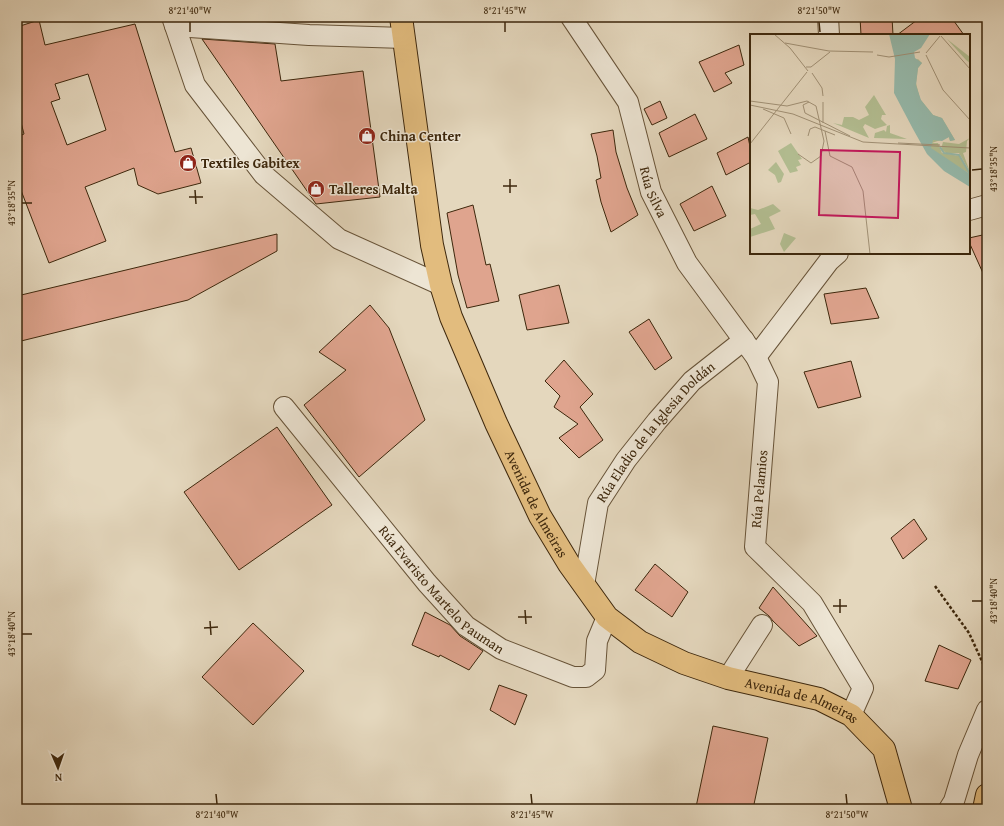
<svg xmlns="http://www.w3.org/2000/svg" width="1004" height="826" font-family="'Gentium Book Plus',serif">
<rect width="100%" height="100%" fill="#e4d7bd"/>
<filter id="stains"><feTurbulence type="fractalNoise" baseFrequency=".005" numOctaves="4"/><feColorMatrix values="0 0 0 0 .2 0 0 0 0 .09 0 0 0 0 .02 0 0 0 .5 -.17"/></filter>
<radialGradient id="worn" r=".72"><stop offset=".6" stop-color="#630" stop-opacity="0"/><stop offset="1" stop-color="#630" stop-opacity=".3"/></radialGradient>
<!-- building -->
<g fill="#dfa48e" stroke="#3d270c" fill-rule="evenodd">
<path d="M213,17H271L272,21Z"/>
<path d="M860,17H892L893,35H861Z"/>
<path d="M921,17H951L964,35H897Z"/>
<path d="M39,20L45,45L135,24L175,152L191,148L201,183L158,194L138,185L134,168L85,187L106,241L49,263L17,180V137L24,134L17,107V27ZM88,74L106,130L67,145L51,102L60,99L55,84Z"/>
<path d="M202,39L275,44L281,81L363,71L380,197L316,204Z"/>
<path d="M739,45L744,65L725,73L732,83L714,92L699,62Z"/>
<path d="M660,101L667,118L652,125L644,109Z"/>
<path d="M695,114L707,139L669,157L659,133Z"/>
<path d="M613,130L616,152L627,188L638,215L611,232L601,202L596,180L601,178L597,156L591,134Z"/>
<path d="M748,137L751,151V162L726,175L717,153Z"/>
<path d="M712,186L726,216L694,231L680,204Z"/>
<path d="M473,205L486,265L490,264L499,301L467,308L458,275L447,213Z"/>
<path d="M277,234V251L188,300L17,342V296Z"/>
<path d="M987,234V282L969,242V238Z"/>
<path d="M559,285L569,323L527,330L519,295Z"/>
<path d="M866,288L879,318L831,324L824,294Z"/>
<path d="M370,305L389,328L425,420L359,477L304,405L346,370L319,352Z"/>
<path d="M649,319L672,358L655,370L629,332Z"/>
<path d="M564,360L593,394L580,407L603,440L579,458L559,438L578,424L554,407L560,396L545,381Z"/>
<path d="M851,361L861,397L818,408L804,372Z"/>
<path d="M277,427L332,505L239,570L184,492Z"/>
<path d="M914,519L927,539L903,559L891,538Z"/>
<path d="M655,564L688,592L672,617L635,590Z"/>
<path d="M773,587L817,636L799,646L773,621L769,616L759,608Z"/>
<path d="M425,612L450,625L460,636L483,651L469,670L440,655L439,657L412,645Z"/>
<path d="M253,623L304,671L253,725L202,677Z"/>
<path d="M939,645L971,660L958,689L925,681Z"/>
<path d="M499,685L527,695L515,725L490,710Z"/>
<path d="M713,726L768,738L753,809H704L696,807Z"/>
</g>
<g fill="none" stroke-linecap="round" stroke-linejoin="round">
<defs>
<g id="minor">
<path d="M172,17L195,85L264,175L339,239L441,285"/>
<path id="s1" d="M571,17L628,102L651,192L687,263L756,357L768,382L755,547L812,603L863,688L851,715"/>
<path d="M828,17L829,35"/>
<path d="M175,26L309,35L404,38"/>
<path d="M969,210L987,205"/>
<path d="M756,357L829,261L838,253"/>
<path id="s2" d="M284,407L427,583L466,626L501,649L573,677H586L595,670L597,641L607,617"/>
<path id="s3" d="M584,585L598,503L626,460L657,421L692,381L744,340"/>
<path d="M728,678L762,625"/>
<path d="M949,809L954,801L968,755L987,710"/>
</g>
<g id="major">
<path id="s4" d="M401,17L432,245L441,285L451,317L496,423L540,516L569,564L607,617L640,642L684,663L728,678L819,699L851,715L884,749L901,809"/>
</g>
<path id="highway" d="M984,809L987,795"/>
</defs>
<!-- minor casing -->
<use href="#minor" stroke="#675338" stroke-width="22"/>
<!-- major casing -->
<use href="#major" stroke="#3d270c" stroke-width="24"/>
<!-- highway casing -->
<use href="#highway" stroke="#3d270c" stroke-width="24"/>
<!-- path -->
<path stroke="#3d270c" stroke-width="2.5" stroke-dasharray="3 2" stroke-linecap="butt" d="M935,586L969,633L987,672"/>
<!-- minor -->
<use href="#minor" stroke="#ede5d4" stroke-width="20"/>
<!-- major -->
<use href="#major" stroke="#e2bc7e" stroke-width="22"/>
<!-- highway -->
<use href="#highway" stroke="#e2bc7e" stroke-width="22"/>
</g>
<!-- ticks -->
<path fill="none" stroke="#3d270c" stroke-width="1.5" d="M190,22V32M505,22V32M819,22L820,32M972,170L982,169M510,179V193M503,186H517M195,190L196,204M189,197H203M22,203H32M840,599V613M972,601H982M833,606H847M525,610L526,624M518,617H532M210,621L211,635M204,628L218,627M22,634H32M216,794L217,804M531,794L532,804M846,794L847,804"/>
<!-- icons -->
<defs>
<symbol id="shop-disc" viewBox="-11 -11 22 22"><circle r="9.5" fill="#8f2418" stroke="#ede5d4"/><path d="M-5-2.5h2.3a2.7 3.5 0 0 1 5.4 0H5L5.5 6h-11ZM-1.5-2.5h3a1.5 2.3 0 0 0-3 0Z" fill="#fff"/></symbol>
</defs>
<g fill-rule="evenodd">
<use href="#shop-disc" x="357" y="126" width="20" height="20"/>
<use href="#shop-disc" x="178" y="153" width="20" height="20"/>
<use href="#shop-disc" x="306" y="179" width="20" height="20"/>
</g>
<g text-anchor="middle" dominant-baseline="central" stroke-width="3" stroke-linejoin="round" paint-order="stroke">
<!-- poi labels -->
<g font-size="14" font-weight="bold" fill="#3d270c" stroke="#ede5d4" text-anchor="start">
<text x="380" y="136">China Center</text>
<text x="201" y="163">Textiles Gabitex</text>
<text x="329" y="189">Talleres Malta</text>
</g>
<!-- street labels -->
<g font-size="14" fill="#3d270c" stroke="#ede5d4">
<text stroke="none"><textPath href="#s1" startOffset="196">Rúa Silva</textPath></text>
<text stroke="none"><textPath href="#s3" startOffset="175">Rúa Eladio de la Iglesia Doldán</textPath></text>
<text transform="translate(759 489) rotate(-85)">Rúa Pelamios</text>
<text stroke="none"><textPath href="#s4" startOffset="510">Avenida de Almeiras</textPath></text>
<text stroke="none"><textPath href="#s2" startOffset="242">Rúa Evaristo Martelo Pauman</textPath></text>
<text stroke="none"><textPath href="#s4" startOffset="858">Avenida de Almeiras</textPath></text>
</g>
</g>
<!-- overview -->
<g transform="translate(750 34)">
<rect width="220" height="220" fill="#e4d7bd"/>
<path d="M197,5L220,23V29L216,26ZM168,25L172,29L168,34L166,49L170,65L183,81L192,84L205,106L200,107L199,103L182,109H188L192,119L209,122L220,140L181,116L160,29ZM124,61L136,81H132L131,85L137,91L125,95L115,90L113,93L119,104L83,89L92,91L94,83H103L109,86L119,81L115,73ZM140,91V99L157,105L124,104L125,99L134,96L136,98L137,92ZM220,104L217,107L216,118L213,119L220,138L209,119H196L191,115L193,108L209,110ZM41,109L52,125L48,126L51,131L46,133L48,137L40,139L28,117ZM26,128L34,140L31,148L28,149L25,141L18,136ZM23,170L31,177L19,183L25,195L0,203V195L11,190L5,180L0,181V174L8,176ZM34,199L46,204L34,218L30,210Z" fill="#b3be92"/>
<path d="M139,0H180L171,14L164,18L165,24L172,29L168,34L166,51L171,66L183,81L192,84L205,106L200,107L199,103L192,107L183,106L181,114L220,140V153L194,137L177,120L163,95L144,59L145,25Z" fill="#96baac"/>
<path fill="none" stroke="#96baac" stroke-width="2" d="M190,113L194,119L209,121L220,140"/>
<path fill="none" stroke="#a19176" stroke-width="1" d="M24,0L40,14L58,37M191,2L220,35M35,9L79,17L123,18M176,19L190,2M127,21L139,23L170,18M176,21L193,56L220,86M56,33H61L80,18M62,39L72,54L73,62M0,67L37,72L57,67L66,72L74,107L71,122L61,129L48,120M59,68L53,71L55,79L100,102M73,68V89M0,71L43,80L113,108L220,114M13,75L34,84L41,100M75,97L80,122L102,133L113,157L120,220M58,102L60,95L65,93L85,101M148,109L190,111M0,110L57,38"/>
<path fill="#c2185b" fill-opacity="0.15" stroke="#c2185b" stroke-width="2" d="M71,116L150,118L148,184L69,181Z"/>
<rect width="220" height="220" fill="none" stroke="#3d270c" stroke-width="2"/>
</g>
<!-- margin -->
<rect width="1004" height="826" fill="none" stroke="#e4d7bd" stroke-width="44"/>
<!-- north arrow -->
<g transform="translate(58 768) rotate(178)" stroke="#ede5d4" stroke-width="3" paint-order="stroke">
<path d="M0-3L7 15L0 10L-7 15Z" fill="#3d270c"/>
<text y="-6" font-size="11" font-weight="bold" text-anchor="middle" fill="#3d270c">N</text>
</g>
<rect x="22" y="22" width="960" height="782" fill="none" stroke="#3d270c" stroke-width="1.5"/>
<g font-size="10" text-anchor="middle" fill="#3d270c">
<text x="190" y="14">8°21'40"W</text>
<text x="505" y="14">8°21'45"W</text>
<text x="819" y="14">8°21'50"W</text>
<text transform="translate(993 169) rotate(-90)" y="4">43°18'35"N</text>
<text transform="translate(11 203) rotate(-90)" y="4">43°18'35"N</text>
<text transform="translate(993 601) rotate(-90)" y="4">43°18'40"N</text>
<text transform="translate(11 634) rotate(-90)" y="4">43°18'40"N</text>
<text x="217" y="818">8°21'40"W</text>
<text x="532" y="818">8°21'45"W</text>
<text x="847" y="818">8°21'50"W</text>
</g>
<rect width="100%" height="100%" filter="url(#stains)"/>
<rect width="100%" height="100%" fill="url(#worn)"/>
</svg>
